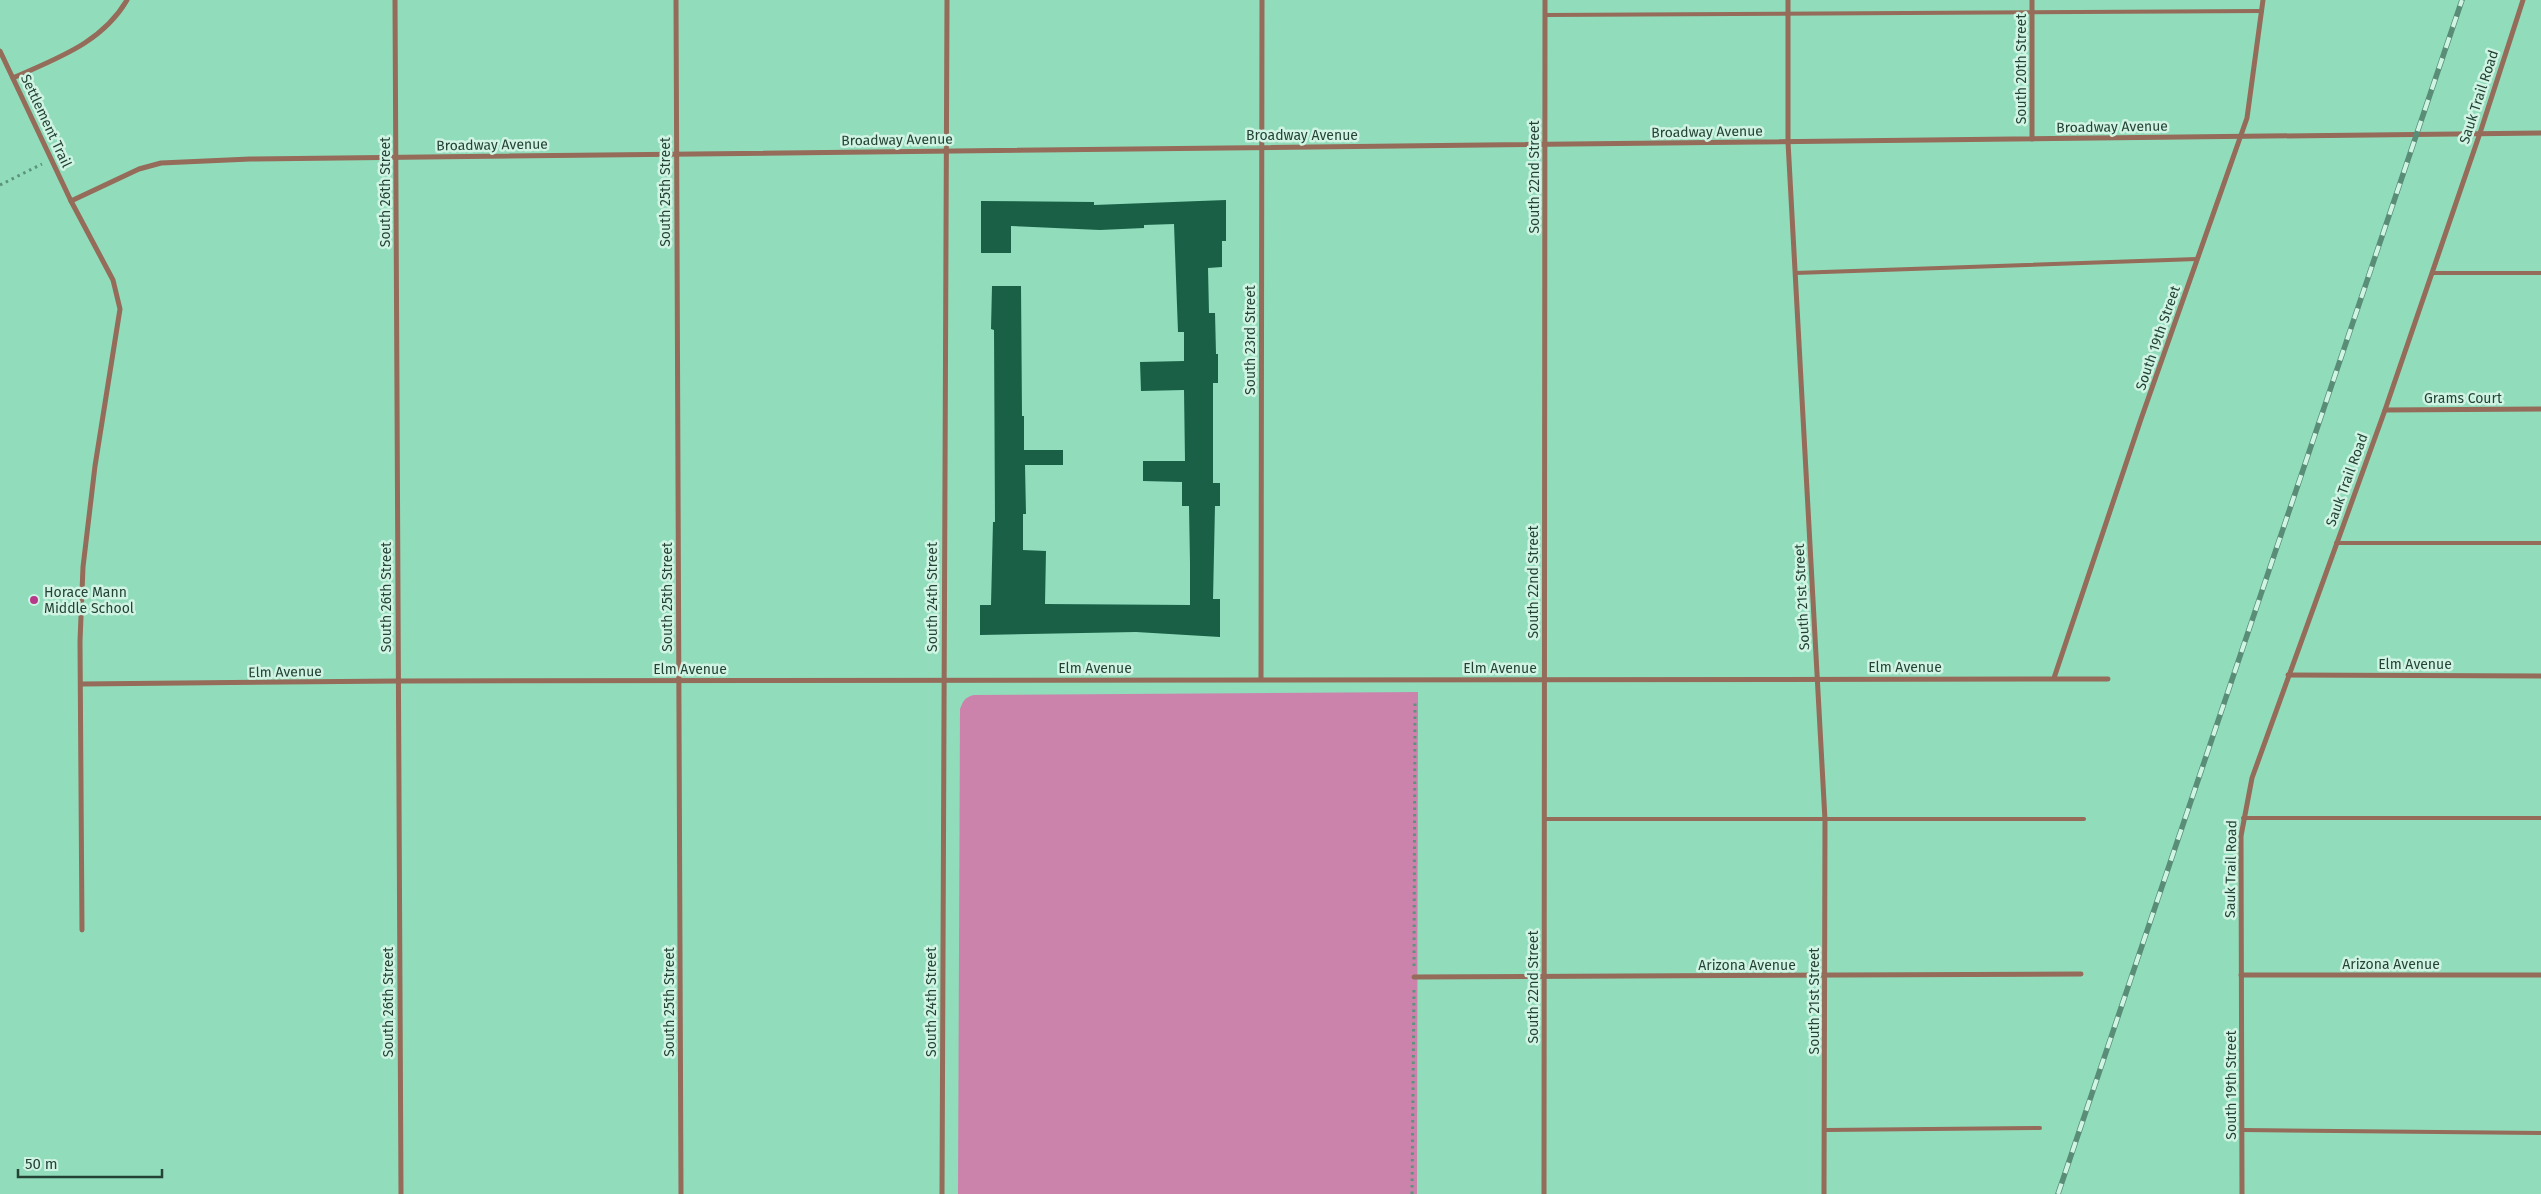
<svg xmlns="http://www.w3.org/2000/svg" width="2541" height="1194" font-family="'Fira Sans',sans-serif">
<rect width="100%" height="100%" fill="#91dcbb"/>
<!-- green -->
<path fill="#cb83ac" d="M1418,692L1417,1194H958L960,709C963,701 965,697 974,695Z"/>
<!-- building -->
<path fill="#196047" d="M1226,200V241H1222V267L1208,268L1209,313H1215L1216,354H1218V383H1213V483H1220V506H1215L1213,599H1220V637L1136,632L980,635V605H991L993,522H995L994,330L991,329L992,286H1021L1022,416H1024V450H1063V465H1025L1026,514H1023V550L1046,551L1045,604L1190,605V562L1189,506H1182V482L1143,481V461H1185L1184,390L1141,391L1140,362L1184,361V332H1178L1174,224L1144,225V228L1100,230L1011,226V253H981V201L1094,202V205Z"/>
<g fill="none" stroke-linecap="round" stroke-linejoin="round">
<!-- path -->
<g stroke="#5d937c" stroke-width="3" stroke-dasharray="2.5 4" stroke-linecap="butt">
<path d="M0,185L42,164"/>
<path d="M1414,966L1415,702"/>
<path d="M1412,1194L1414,987"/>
</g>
<!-- service -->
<g stroke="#956b59" stroke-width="4">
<path d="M1545,15L2262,11"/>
<path d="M1795,273L2197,259"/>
<path d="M2432,273H2541"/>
<path d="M2336,543H2541"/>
<path d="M2243,818H2541"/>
<path d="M1545,819H2084"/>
<path d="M1825,1130L2040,1128"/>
<path d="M2242,1130L2541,1133"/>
</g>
<!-- minor -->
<g stroke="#956b59" stroke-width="5">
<path d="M395,0L401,1194"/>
<path d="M676,0L681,1194"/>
<path d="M1788,0V142L1825,820L1824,1194"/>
<path d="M0,51L71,201L113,280L120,309L95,466L83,567L80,641L82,930"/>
<path d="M13,78C57,58 102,43 127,0"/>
<path d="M2032,139V0"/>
<path d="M71,201L139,169L161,163L250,159L2541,133"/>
<path d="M2385,410L2541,409"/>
<path d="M2288,675L2541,676"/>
<path d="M2054,678L2141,419L2247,118L2263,0"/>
<path d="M1261,679L1262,0"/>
<path d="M82,684L398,681L2108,679"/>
<path d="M2241,975H2541"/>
<path d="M1414,977L2081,974"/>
<path d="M942,1194L947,0"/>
<path d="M1544,1194L1545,0"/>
<path d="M2242,1194L2241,836L2252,778L2385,410L2480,133L2523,0"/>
</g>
<defs>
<path id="rail" d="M2058,1194L2462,0"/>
</defs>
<!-- rail casing -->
<use href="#rail" stroke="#598d77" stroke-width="5.5"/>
<!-- rail -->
<use href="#rail" stroke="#d0f4e3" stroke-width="4" stroke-dasharray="11" stroke-linecap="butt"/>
</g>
<!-- markers -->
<circle fill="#b6398a" stroke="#d0f4e3" stroke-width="2" cx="34" cy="600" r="5"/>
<g text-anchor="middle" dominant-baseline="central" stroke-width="5" stroke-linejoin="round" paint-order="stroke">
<!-- street labels -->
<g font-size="14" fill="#244336" stroke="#d0f4e3">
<text transform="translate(2021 69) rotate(-90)">South 20th Street</text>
<text transform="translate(2479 97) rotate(-72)">Sauk Trail Road</text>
<text transform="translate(46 121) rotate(65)">Settlement Trail</text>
<text transform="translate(2112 127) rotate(-1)">Broadway Avenue</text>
<text transform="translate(1707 132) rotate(-1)">Broadway Avenue</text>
<text x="1302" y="135">Broadway Avenue</text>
<text transform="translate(897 140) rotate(-1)">Broadway Avenue</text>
<text transform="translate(492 145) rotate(-1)">Broadway Avenue</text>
<text transform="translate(1534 177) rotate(-90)">South 22nd Street</text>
<text transform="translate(385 192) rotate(-90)">South 26th Street</text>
<text transform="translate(665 192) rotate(-90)">South 25th Street</text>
<text transform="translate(2158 338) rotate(-71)">South 19th Street</text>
<text transform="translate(1250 340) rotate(-90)">South 23rd Street</text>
<text x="2463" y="398">Grams Court</text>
<text transform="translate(2347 480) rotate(-70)">Sauk Trail Road</text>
<text transform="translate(1533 582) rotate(-90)">South 22nd Street</text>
<text transform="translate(386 597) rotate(-90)">South 26th Street</text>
<text transform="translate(667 597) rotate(-90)">South 25th Street</text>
<text transform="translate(932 597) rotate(-90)">South 24th Street</text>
<text transform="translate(1802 597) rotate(-93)">South 21st Street</text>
<text x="2415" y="664">Elm Avenue</text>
<text x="1905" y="667">Elm Avenue</text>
<text x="1095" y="668">Elm Avenue</text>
<text x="1500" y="668">Elm Avenue</text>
<text x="690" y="669">Elm Avenue</text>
<text transform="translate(285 672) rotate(-1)">Elm Avenue</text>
<text transform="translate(2231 869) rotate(-89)">Sauk Trail Road</text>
<text x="2391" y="964">Arizona Avenue</text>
<text x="1747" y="965">Arizona Avenue</text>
<text transform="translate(1533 987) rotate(-90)">South 22nd Street</text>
<text transform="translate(1814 1001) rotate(-90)">South 21st Street</text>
<text transform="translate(388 1002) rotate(-90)">South 26th Street</text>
<text transform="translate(669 1002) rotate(-90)">South 25th Street</text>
<text transform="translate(931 1002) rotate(-90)">South 24th Street</text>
<text transform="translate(2231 1085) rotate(-90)">South 19th Street</text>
</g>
<!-- poi labels -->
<g font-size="14" fill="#244336" stroke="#d0f4e3" text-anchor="start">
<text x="44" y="592">Horace Mann<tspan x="44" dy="16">Middle School</tspan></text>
</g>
</g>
<!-- scale -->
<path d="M18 1169v8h144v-8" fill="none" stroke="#244336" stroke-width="2.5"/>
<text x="25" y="1169" font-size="15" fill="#244336" stroke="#d0f4e3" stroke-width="4" paint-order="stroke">50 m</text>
</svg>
